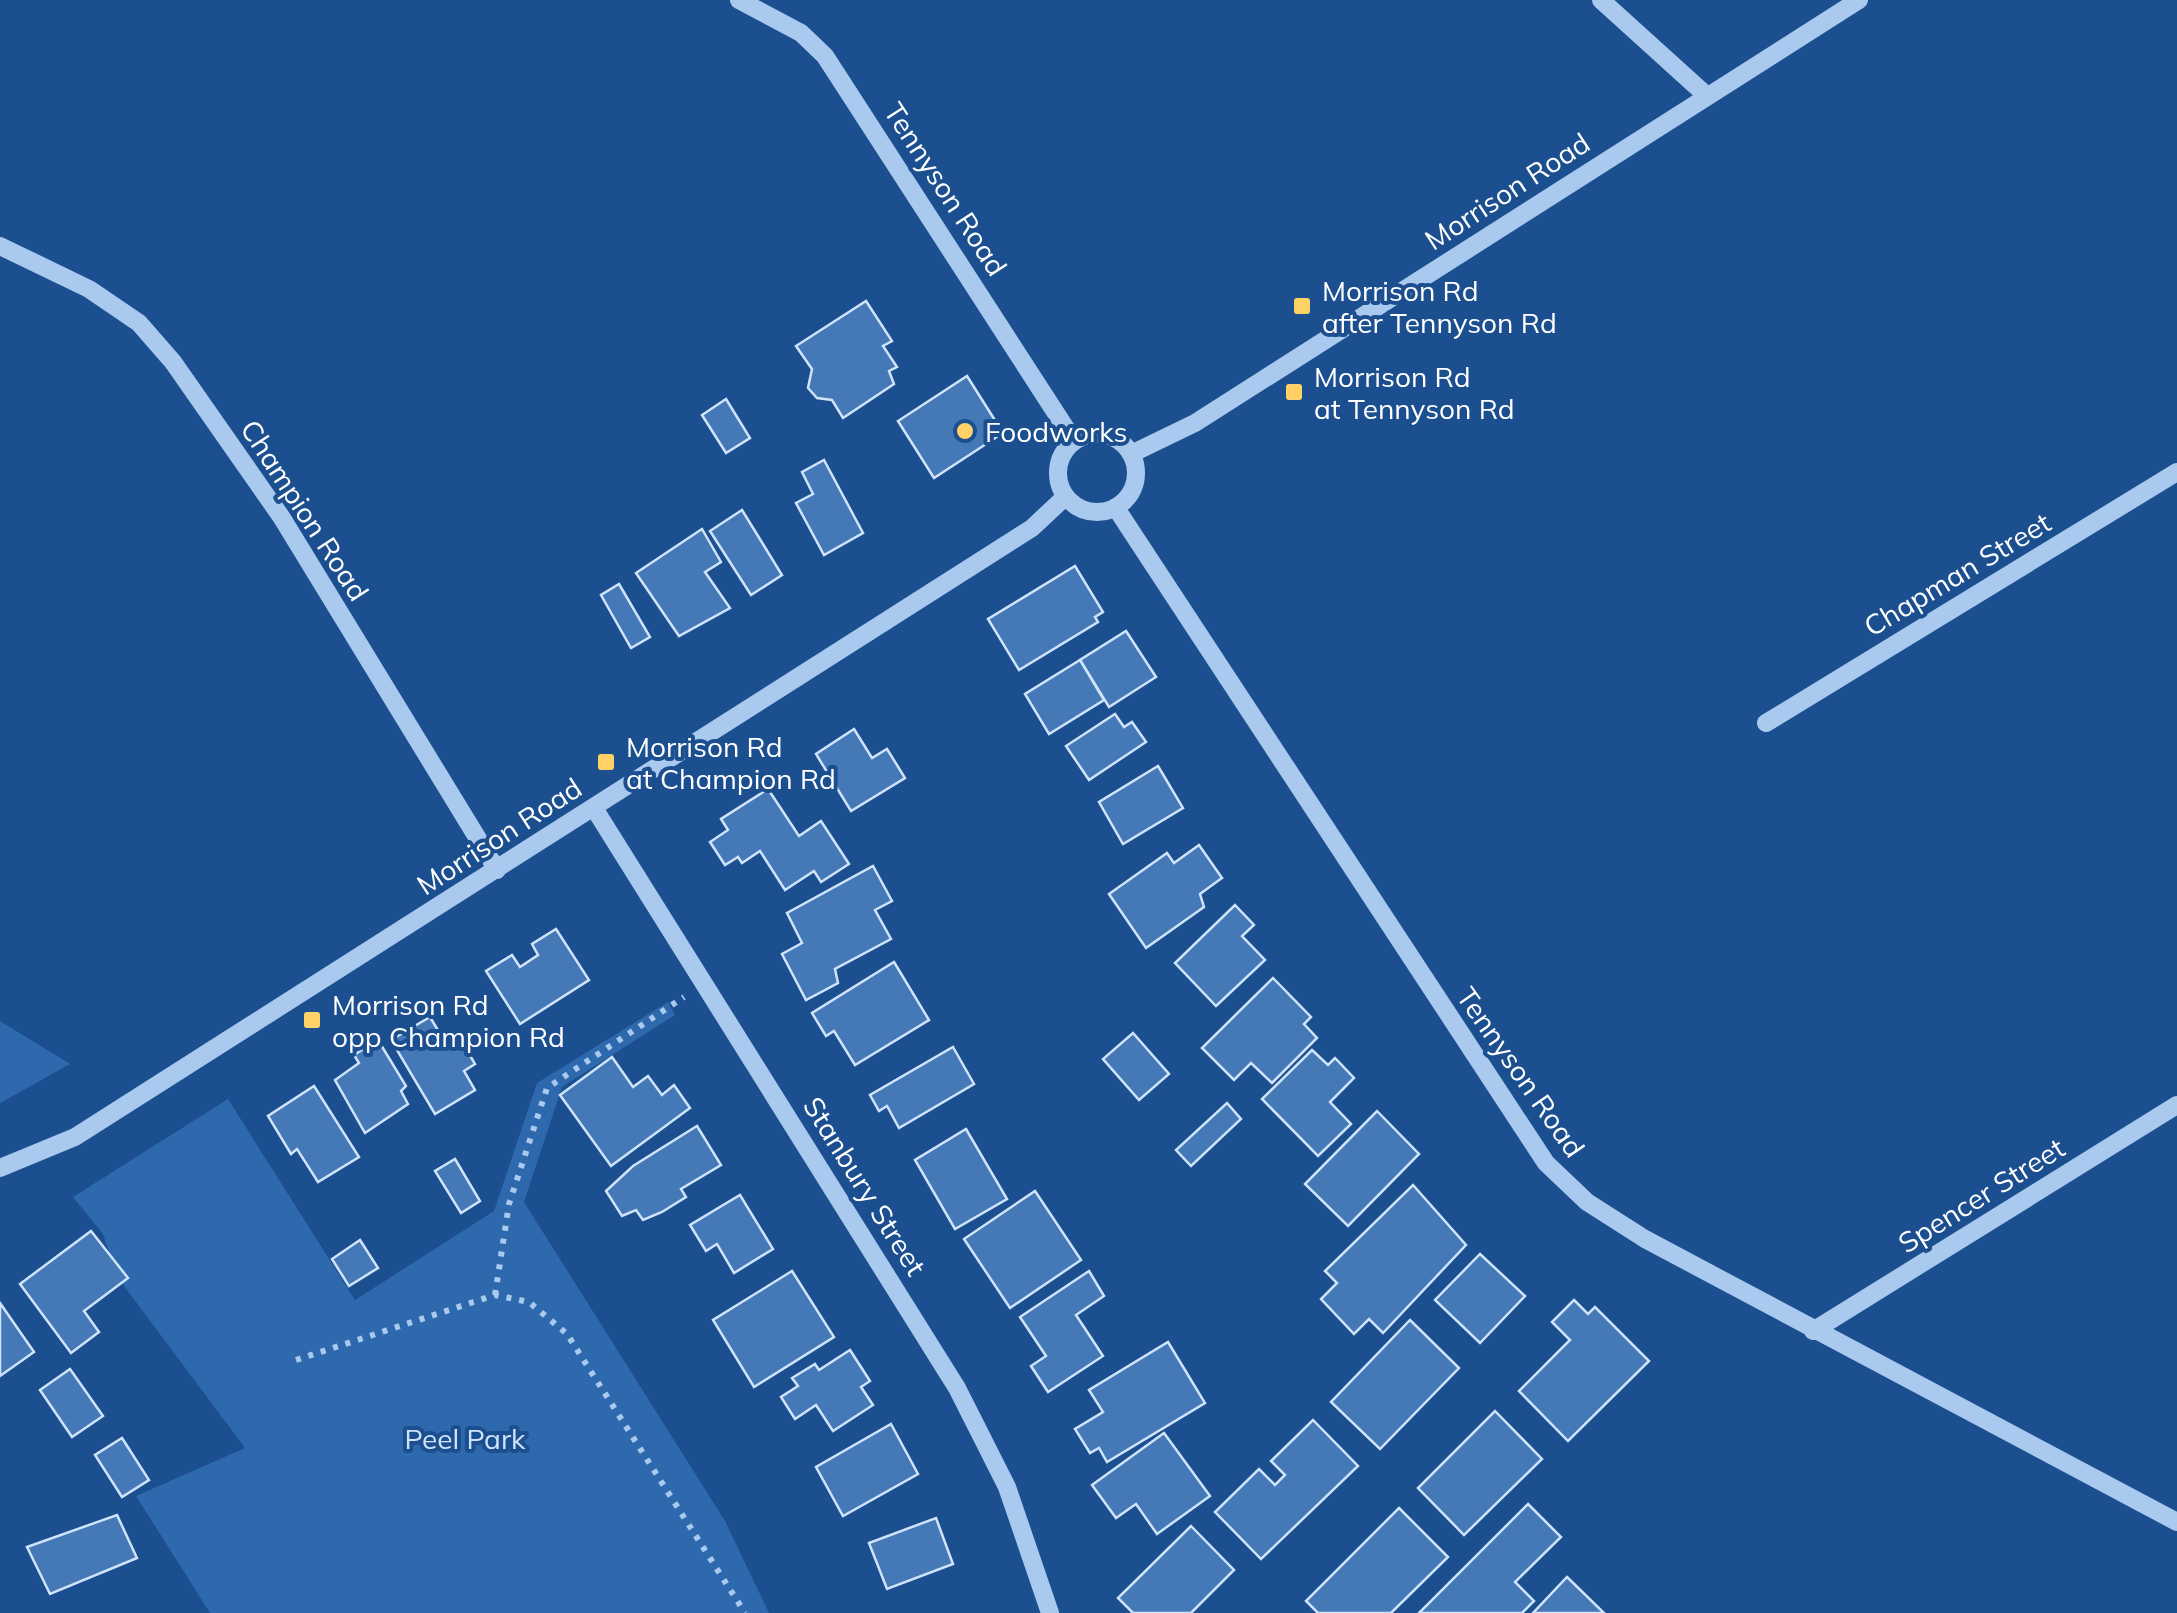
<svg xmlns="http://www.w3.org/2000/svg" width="2177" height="1613" font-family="Mulish,sans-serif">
<rect width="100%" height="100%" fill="#1b4f8f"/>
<!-- green -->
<g fill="#2e69ad">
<path d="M668,1002L675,1015L562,1087L524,1202L725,1521L769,1613H210L136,1496L245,1448L118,1278L103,1234L73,1197L228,1099L355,1300L494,1211L537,1083Z"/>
<path d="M0,1021L70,1064L0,1103Z"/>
</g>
<!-- building -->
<g fill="#4478b7" stroke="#cfe3fa" stroke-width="2.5">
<path d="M866,301L892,341L883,346L897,367L889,371L894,384L843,418L832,400L817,398L808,388L812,369L796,346Z"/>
<path d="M967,376L1003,433L934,478L898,421Z"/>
<path d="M726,399L750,438L726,453L702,415Z"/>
<path d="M824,460L863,533L824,555L796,503L813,494L802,472Z"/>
<path d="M742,510L782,575L751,595L710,531Z"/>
<path d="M702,529L721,562L705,572L730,608L679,636L636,573Z"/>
<path d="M1075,566L1103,612L1095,617L1098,622L1019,670L988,619Z"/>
<path d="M619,584L650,637L631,648L601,595Z"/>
<path d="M1126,631L1156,677L1109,707L1080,660Z"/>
<path d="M1080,660L1104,700L1049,734L1025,694Z"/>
<path d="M1115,714L1124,727L1132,722L1146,742L1089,780L1066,746Z"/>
<path d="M854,729L872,758L887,749L905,778L851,811L816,754Z"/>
<path d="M1158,766L1183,808L1123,844L1099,802Z"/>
<path d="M768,789L799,836L821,821L849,864L821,882L814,871L785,890L760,851L742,863L738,857L725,865L710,842L728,830L721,819Z"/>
<path d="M1199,845L1222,878L1200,894L1204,907L1146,948L1109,894L1167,853L1174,863Z"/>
<path d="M873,866L892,901L875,910L891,939L835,969L838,983L806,1000L782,954L802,943L787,913Z"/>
<path d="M1235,905L1254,925L1242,936L1265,960L1216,1006L1175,963Z"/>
<path d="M556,929L589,980L520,1024L486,971L512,955L520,967L538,955L532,944Z"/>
<path d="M894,962L929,1020L855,1065L834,1031L826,1036L812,1013Z"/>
<path d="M1273,978L1311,1017L1304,1024L1317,1038L1272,1083L1251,1063L1234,1080L1202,1048Z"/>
<path d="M430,1017L448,1047L461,1040L475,1064L464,1071L475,1090L435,1114L391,1040Z"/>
<path d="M1133,1033L1169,1074L1139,1100L1103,1059Z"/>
<path d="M378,1040L406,1086L401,1091L408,1104L365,1133L335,1080L359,1063L354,1055Z"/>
<path d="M953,1047L974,1084L899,1128L887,1106L879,1111L870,1095Z"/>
<path d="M1312,1050L1328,1065L1335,1058L1354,1078L1330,1102L1351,1124L1318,1156L1262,1099Z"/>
<path d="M612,1057L633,1087L648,1076L662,1095L674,1085L690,1108L611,1166L560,1095Z"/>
<path d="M314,1086L359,1157L318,1182L297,1149L291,1154L268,1116Z"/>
<path d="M1227,1103L1241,1119L1191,1166L1176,1150Z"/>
<path d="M1377,1111L1419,1154L1348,1226L1305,1184Z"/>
<path d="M697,1126L721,1165L681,1189L686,1197L662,1212L643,1220L636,1210L622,1216L606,1191L633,1166Z"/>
<path d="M966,1129L1007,1199L955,1229L915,1160Z"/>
<path d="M455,1159L480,1201L461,1213L435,1171Z"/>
<path d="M1413,1185L1466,1245L1383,1333L1369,1319L1354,1334L1321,1299L1337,1283L1325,1271Z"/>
<path d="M1035,1191L1081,1260L1010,1308L964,1239Z"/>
<path d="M740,1195L773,1249L734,1273L717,1244L706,1251L690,1225Z"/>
<path d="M91,1231L128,1278L84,1311L99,1332L71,1353L20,1284Z"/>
<path d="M360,1240L378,1268L349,1286L332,1259Z"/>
<path d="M1480,1254L1525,1296L1480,1343L1435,1300Z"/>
<path d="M792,1271L834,1337L754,1387L713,1320Z"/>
<path d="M1089,1271L1104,1296L1076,1315L1103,1356L1048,1392L1031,1366L1046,1356L1020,1317Z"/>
<path d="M1574,1300L1588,1314L1595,1307L1649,1361L1568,1441L1519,1391L1570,1340L1552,1322Z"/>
<path d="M0,1303L34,1352L0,1376Z"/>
<path d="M1410,1320L1459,1368L1380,1449L1331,1402Z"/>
<path d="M1168,1342L1205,1403L1107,1462L1099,1448L1090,1453L1075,1429L1103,1412L1089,1390Z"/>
<path d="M850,1350L870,1381L861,1387L873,1405L833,1431L816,1405L795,1419L781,1397L798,1386L792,1378L815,1364L819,1370Z"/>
<path d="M70,1369L103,1416L72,1437L40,1390Z"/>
<path d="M1495,1411L1542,1459L1464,1535L1418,1488Z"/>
<path d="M1313,1420L1358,1466L1261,1559L1215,1512L1259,1469L1275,1485L1285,1475L1271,1461Z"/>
<path d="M891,1424L918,1474L843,1516L816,1467Z"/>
<path d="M1164,1433L1210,1496L1157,1534L1136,1504L1116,1518L1092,1485Z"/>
<path d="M122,1438L149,1480L122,1497L95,1455Z"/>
<path d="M1528,1504L1561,1537L1515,1582L1534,1601L1522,1613H1419Z"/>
<path d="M1399,1508L1448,1557L1391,1613H1318L1306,1601Z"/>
<path d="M117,1515L137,1558L50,1594L27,1547Z"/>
<path d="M936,1518L953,1564L887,1589L869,1543Z"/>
<path d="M1191,1526L1234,1570L1191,1613H1133L1118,1598Z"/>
<path d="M1567,1577L1604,1613H1533Z"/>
</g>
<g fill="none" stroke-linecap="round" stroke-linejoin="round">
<!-- path -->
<g stroke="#a9c9ee" stroke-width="6" stroke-dasharray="5 8" stroke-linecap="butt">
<path d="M495,1295L509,1204L547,1088L684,997"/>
<path d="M296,1360L495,1295L529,1302L567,1334L745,1613"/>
</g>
<!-- minor -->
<g stroke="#a9c9ee" stroke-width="18">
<path d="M739,0L801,33L825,56L1074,441"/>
<path d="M1601,0L1707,96"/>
<path d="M0,246L89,289L139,323L173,362L282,518L497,870"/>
<circle cx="1097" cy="473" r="39"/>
<path d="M1131,454L1195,423L1859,0"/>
<path d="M1116,508L1546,1163L1587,1202L1645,1239L2177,1522"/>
<path d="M1766,723L2177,472"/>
<path d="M594,808L957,1388L1007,1487L1050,1613"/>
<path d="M0,1168L75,1137L1032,528L1065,497"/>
<path d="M1813,1331L2177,1105"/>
</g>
</g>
<!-- markers -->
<g fill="#ffd166" stroke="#1b4f8f" stroke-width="4">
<rect x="1292" y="296" width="20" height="20" rx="5"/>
<rect x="1284" y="382" width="20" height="20" rx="5"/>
<circle cx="965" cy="431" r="10"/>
<rect x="596" y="752" width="20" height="20" rx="5"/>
<rect x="302" y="1010" width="20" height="20" rx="5"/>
</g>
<g text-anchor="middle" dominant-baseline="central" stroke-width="8" stroke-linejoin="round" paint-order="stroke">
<!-- street labels -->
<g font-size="28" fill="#fff" stroke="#1b4f8f">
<text transform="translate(946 189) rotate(57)">Tennyson Road</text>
<text transform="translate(1507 191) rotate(-33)">Morrison Road</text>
<text transform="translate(305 510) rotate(57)">Champion Road</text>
<text transform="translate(1957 574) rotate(-31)">Chapman Street</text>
<text transform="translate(499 836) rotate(-33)">Morrison Road</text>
<text transform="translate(1521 1072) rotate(55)">Tennyson Road</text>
<text transform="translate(865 1186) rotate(58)">Stanbury Street</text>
<text transform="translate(1981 1195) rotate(-32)">Spencer Street</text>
</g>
<!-- poi labels -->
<g font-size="28" fill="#fff" stroke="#1b4f8f" text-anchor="start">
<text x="1322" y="290">Morrison Rd<tspan x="1322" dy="32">after Tennyson Rd</tspan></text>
<text x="1314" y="376">Morrison Rd<tspan x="1314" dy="32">at Tennyson Rd</tspan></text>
<text x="985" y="431">Foodworks</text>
<text x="626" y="746">Morrison Rd<tspan x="626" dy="32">at Champion Rd</tspan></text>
<text x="332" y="1004">Morrison Rd<tspan x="332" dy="32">opp Champion Rd</tspan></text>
</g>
<!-- park labels -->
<g font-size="28" fill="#cfe3fa" stroke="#1b4f8f">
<text x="465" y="1438">Peel Park</text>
</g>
</g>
</svg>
